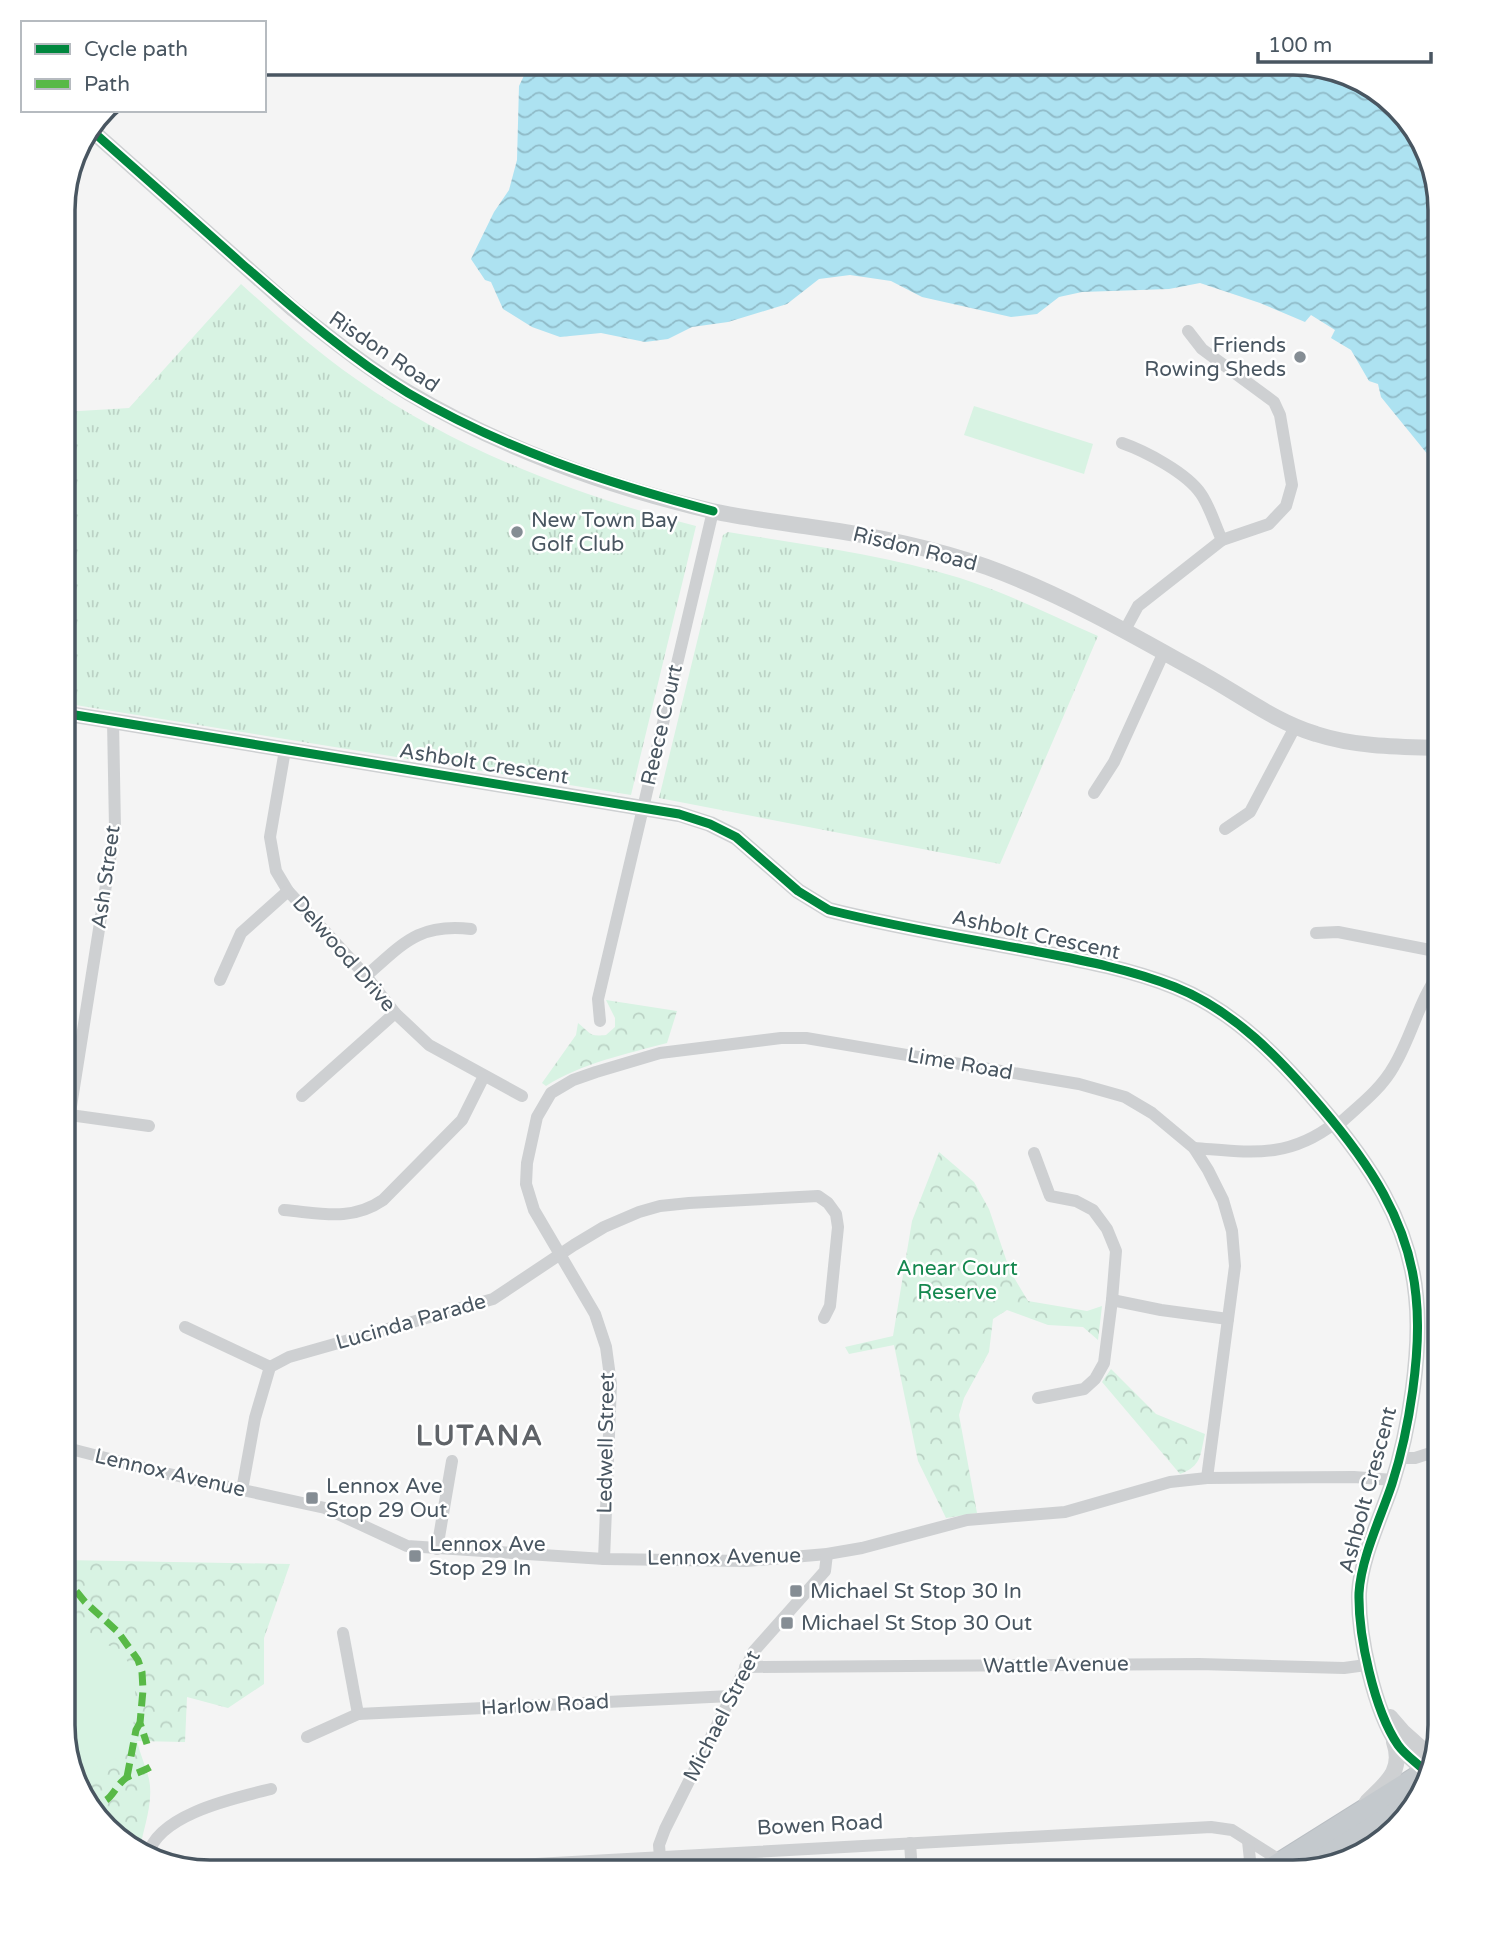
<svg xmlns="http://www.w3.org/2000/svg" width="1503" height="1935" font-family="'Varela Round',sans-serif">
<defs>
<pattern id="grass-tufts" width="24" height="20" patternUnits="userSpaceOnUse" patternTransform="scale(1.75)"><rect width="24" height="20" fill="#d8f3e3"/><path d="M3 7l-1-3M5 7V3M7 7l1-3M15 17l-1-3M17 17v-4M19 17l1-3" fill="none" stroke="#bbd2c5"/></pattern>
<pattern id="park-crowns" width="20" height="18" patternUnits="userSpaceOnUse" patternTransform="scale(1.75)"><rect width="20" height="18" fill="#d8f3e3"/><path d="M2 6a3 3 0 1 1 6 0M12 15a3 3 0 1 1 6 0" fill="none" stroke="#bbd2c5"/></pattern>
<pattern id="water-waves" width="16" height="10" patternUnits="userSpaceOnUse" patternTransform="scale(1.75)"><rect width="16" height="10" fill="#ade2f1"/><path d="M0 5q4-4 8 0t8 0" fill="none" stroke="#8fbac7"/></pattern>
</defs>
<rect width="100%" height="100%" fill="#f4f4f4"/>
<!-- grass -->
<g fill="url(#grass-tufts)">
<path d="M241,284C278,317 315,351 356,379C454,449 580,497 696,526L631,795L63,703V412L129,408Z"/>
<path d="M728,532C806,545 884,555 960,578C1007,593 1053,616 1098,636L1000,864L659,798L723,535Z"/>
</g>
<!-- park -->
<g fill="url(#park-crowns)">
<path d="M606,1000L677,1011L667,1043C626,1054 582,1063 546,1086L542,1083L576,1035L578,1023C591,1033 588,1037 606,1035L615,1027V1018Z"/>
<path d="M939,1152L974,1182L989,1209L1010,1271L1028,1301L1087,1311L1102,1306L1098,1340L1083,1327L1048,1325L1007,1310L993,1319L989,1352L964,1398L959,1415L977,1513L946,1518L918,1461L894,1345L849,1354L845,1347L893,1336L912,1221Z"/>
<path d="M1111,1369L1156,1414L1205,1434C1200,1455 1202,1466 1180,1474L1102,1382Z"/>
<path d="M63,1560L290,1564L264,1638V1684L228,1708L187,1697L185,1742L137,1741C140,1754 146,1767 149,1779C154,1803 143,1829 139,1853L88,1806L63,1725Z"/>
</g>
<!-- garden -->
<g fill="#d8f3e3">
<path d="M974,406L1093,444L1084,474L964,435Z"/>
<path d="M63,1628C79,1631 116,1645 126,1659C141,1678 138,1742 118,1757C106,1766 91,1768 77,1769L63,1724Z"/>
</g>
<!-- water -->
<path fill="url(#water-waves)" d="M530,63H1302L1366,83L1415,129L1440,211V482L1429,456L1381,397L1378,384L1369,381L1351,350L1331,338L1335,330L1311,315L1305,322L1260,303L1200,283L1169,289L1082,292L1059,297L1037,314L1011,317L922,297L891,281L850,275L819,279L787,304L728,322L692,327L668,339L645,342L601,333L560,337L532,327L503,309L491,282L485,280L471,259L494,212L509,190L517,160L519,86Z"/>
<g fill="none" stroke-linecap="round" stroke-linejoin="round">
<defs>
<g id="trunk">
<path d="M1365,1850L1381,1840"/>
<path d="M1296,1864L1336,1845L1422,1791"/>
<path d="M1264,1872L1428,1769"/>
</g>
</defs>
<!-- trunk casing -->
<use href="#trunk" stroke="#b9bec3" stroke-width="21"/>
<!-- minor -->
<g stroke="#ced0d2" stroke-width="12">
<path d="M1122,443C1145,451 1187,473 1201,494C1210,507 1215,525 1222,540"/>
<path d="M1125,630L1138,606L1222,540L1269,524L1286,506L1292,485L1280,415L1274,402L1202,349L1188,331"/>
<path d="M285,750L270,837L276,871L288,891L366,976L395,1013L429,1045L522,1096"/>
<path d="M1094,793L1114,762L1164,652"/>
<path d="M1225,829L1250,812L1295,727"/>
<path d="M1316,933L1338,932L1440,952"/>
<path d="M366,976C403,944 418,923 471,929"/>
<path d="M220,980L241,933L288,891"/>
<path d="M600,1021L598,999L713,511"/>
<path d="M302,1096L395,1013"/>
<path d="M70,1115L149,1126"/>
<path d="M1337,1126C1357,1107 1380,1091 1394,1066C1412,1036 1419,1000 1440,972"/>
<path d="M1194,1148C1249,1152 1287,1160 1335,1123"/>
<path d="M1034,1153L1050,1196L1076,1201L1093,1210L1107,1229L1116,1251L1112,1300L1104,1363L1095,1379L1084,1389L1038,1398"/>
<path d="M63,1157L115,828L113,721"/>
<path d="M284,1210C320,1213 351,1222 383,1200L462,1120L484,1076"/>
<path d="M1112,1300L1161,1310L1228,1319"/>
<path d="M185,1327L270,1367"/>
<path d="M63,1447L160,1472L325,1508L407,1546L604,1559L746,1561L827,1554L862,1548L967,1520L1065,1512L1170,1482L1207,1478L1354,1477L1393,1480"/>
<path d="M1399,1458H1415L1440,1450"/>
<path d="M242,1490L255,1418L270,1367L289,1357L493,1299L574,1245L604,1227L639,1212L660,1206L689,1203L818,1196L828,1203L836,1214L838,1227L830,1306L824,1318"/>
<path d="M437,1549L452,1461"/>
<path d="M604,1559L611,1384L606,1347L595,1314L534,1210L526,1184L527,1163L537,1117L551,1093L573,1080L596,1072L660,1053L781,1038H806L1079,1084L1125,1097L1152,1113L1194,1148L1208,1170L1223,1200L1232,1231L1235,1266L1207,1478"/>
<path d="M343,1633L358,1714"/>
<path d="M745,1667L1199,1664L1344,1668L1366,1665"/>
<path d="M307,1737L358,1714L731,1696"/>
<path d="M910,1843L912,1872"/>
<path d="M148,1855C158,1814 235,1798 271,1789"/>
<path d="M660,1857L659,1845L665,1829L754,1651L825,1571L827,1554"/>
<path d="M390,1872L1211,1827L1232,1830L1281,1861"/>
<path d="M1240,1872L1250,1860L1248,1841"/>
</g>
<!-- tertiary -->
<g stroke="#ced0d2" stroke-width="16">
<path d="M90,129L293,309C330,338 368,369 409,393C502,448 606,486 712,511C744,518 778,522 811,527C870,535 930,547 987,567C1064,595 1135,636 1206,676C1242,696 1276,722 1316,734C1356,747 1399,747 1440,748"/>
<path d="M63,713L679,814L710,824L736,837L798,891L829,910C896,927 965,938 1034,951C1081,960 1130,969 1175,987C1235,1011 1280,1059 1321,1107C1368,1162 1409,1221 1416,1296C1422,1351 1409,1431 1392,1484C1381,1517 1361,1558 1359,1593C1358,1635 1374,1710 1398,1745C1405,1755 1416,1762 1425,1771"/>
<path d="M1390,1717L1403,1732L1431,1757"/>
<path d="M1367,1802C1386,1783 1404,1771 1394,1742"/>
</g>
<!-- trunk -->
<use href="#trunk" stroke="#c4c9cd" stroke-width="19"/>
<!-- quiet -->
<g stroke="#58b947" stroke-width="7" stroke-dasharray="14 7" stroke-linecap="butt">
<path d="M63,1575L85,1602L118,1632L138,1660L142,1672L143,1690L140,1723L147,1744"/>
<path d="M127,1777L136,1730L140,1723"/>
<path d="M86,1801C112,1809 111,1789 126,1778C130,1775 144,1771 152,1766"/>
</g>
<defs>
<g id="cycleway">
<path d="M90,129C141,174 191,218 241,263C294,309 347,356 408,393C503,449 607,483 713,511"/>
<path d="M63,713L679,814L710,824L736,837L798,891L829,910C896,927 965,938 1034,951C1081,960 1130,969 1175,987C1235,1011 1280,1059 1321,1107C1368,1162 1409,1221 1416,1296C1422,1351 1409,1431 1392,1484C1381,1517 1361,1558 1359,1593C1358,1635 1374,1710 1398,1745C1405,1755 1416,1762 1425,1771"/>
</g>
</defs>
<!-- cycleway casing -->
<use href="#cycleway" stroke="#fff" stroke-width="13"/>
<!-- cycleway -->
<use href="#cycleway" stroke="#00873e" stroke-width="9"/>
</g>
<!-- markers -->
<g fill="#858d94" stroke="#fff" stroke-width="2.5">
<circle cx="1300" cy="357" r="7"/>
<circle cx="517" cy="532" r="7"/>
<rect x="305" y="1491" width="14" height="14" rx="3.5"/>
<rect x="408" y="1549" width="14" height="14" rx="3.5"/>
<rect x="789" y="1584" width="14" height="14" rx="3.5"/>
<rect x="780" y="1616" width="14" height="14" rx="3.5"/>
</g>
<g text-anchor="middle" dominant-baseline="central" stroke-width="5" stroke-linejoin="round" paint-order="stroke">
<!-- poi labels -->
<g font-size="21" fill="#495661" stroke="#fff" text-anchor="start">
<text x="1286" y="345" text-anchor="end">Friends<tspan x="1286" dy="24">Rowing Sheds</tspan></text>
<text x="531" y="520">New Town Bay<tspan x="531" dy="24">Golf Club</tspan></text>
<text x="326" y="1486">Lennox Ave<tspan x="326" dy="24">Stop 29 Out</tspan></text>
<text x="429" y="1544">Lennox Ave<tspan x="429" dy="24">Stop 29 In</tspan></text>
<text x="810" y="1591">Michael St Stop 30 In</text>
<text x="801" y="1623">Michael St Stop 30 Out</text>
</g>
<!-- street labels -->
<g font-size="21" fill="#495661" stroke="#fff">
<text transform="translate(384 352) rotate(34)">Risdon Road</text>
<text transform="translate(915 549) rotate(14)">Risdon Road</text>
<text transform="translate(662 725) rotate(-77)">Reece Court</text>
<text transform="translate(484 764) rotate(9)">Ashbolt Crescent</text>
<text transform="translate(106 877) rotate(-82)">Ash Street</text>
<text transform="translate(1036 935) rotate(12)">Ashbolt Crescent</text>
<text transform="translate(344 954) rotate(49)">Delwood Drive</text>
<text transform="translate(960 1064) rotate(10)">Lime Road</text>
<text transform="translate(411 1322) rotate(-16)">Lucinda Parade</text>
<text transform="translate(606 1443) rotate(-89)">Ledwell Street</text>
<text transform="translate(170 1473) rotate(13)">Lennox Avenue</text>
<text transform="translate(1368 1490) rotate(-75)">Ashbolt Crescent</text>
<text transform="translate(724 1557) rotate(-1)">Lennox Avenue</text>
<text transform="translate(1056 1665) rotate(-1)">Wattle Avenue</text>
<text transform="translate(545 1705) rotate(-3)">Harlow Road</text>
<text transform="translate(722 1716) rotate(-63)">Michael Street</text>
<text transform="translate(820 1825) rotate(-3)">Bowen Road</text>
</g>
<!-- park labels -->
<g font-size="21" fill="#15884f" stroke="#fff">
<text x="957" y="1268">Anear Court<tspan x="957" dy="24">Reserve</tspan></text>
</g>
<!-- district labels -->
<g font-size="28" font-weight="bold" letter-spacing="2" fill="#5f6368" stroke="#fff">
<text x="480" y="1436">LUTANA</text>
</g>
</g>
<!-- crop -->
<path d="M0 0H1503V1935H0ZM210 75H1293A135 135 0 0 1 1428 210V1725A135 135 0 0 1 1293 1860H210A135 135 0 0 1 75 1725V210A135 135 0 0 1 210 75Z" fill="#fff" fill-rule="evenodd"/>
<path fill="none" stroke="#495661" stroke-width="3.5" d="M210 75H1293A135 135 0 0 1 1428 210V1725A135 135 0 0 1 1293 1860H210A135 135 0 0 1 75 1725V210A135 135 0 0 1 210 75Z"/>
<!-- legend -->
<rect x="21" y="21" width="245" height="91" fill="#ffffff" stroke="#b6bbc0" stroke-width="2"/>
<rect x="35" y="44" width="35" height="10" fill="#00873e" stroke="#b6bbc0" stroke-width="2"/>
<text x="84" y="56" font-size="21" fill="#495661">Cycle path</text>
<rect x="35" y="79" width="35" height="10" fill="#58b947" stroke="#b6bbc0" stroke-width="2"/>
<text x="84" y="91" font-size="21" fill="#495661">Path</text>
<!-- scale -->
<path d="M1258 52v10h173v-10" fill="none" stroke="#495661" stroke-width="3.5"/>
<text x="1268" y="52" font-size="21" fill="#495661" stroke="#ffffff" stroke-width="5" paint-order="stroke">100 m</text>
</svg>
